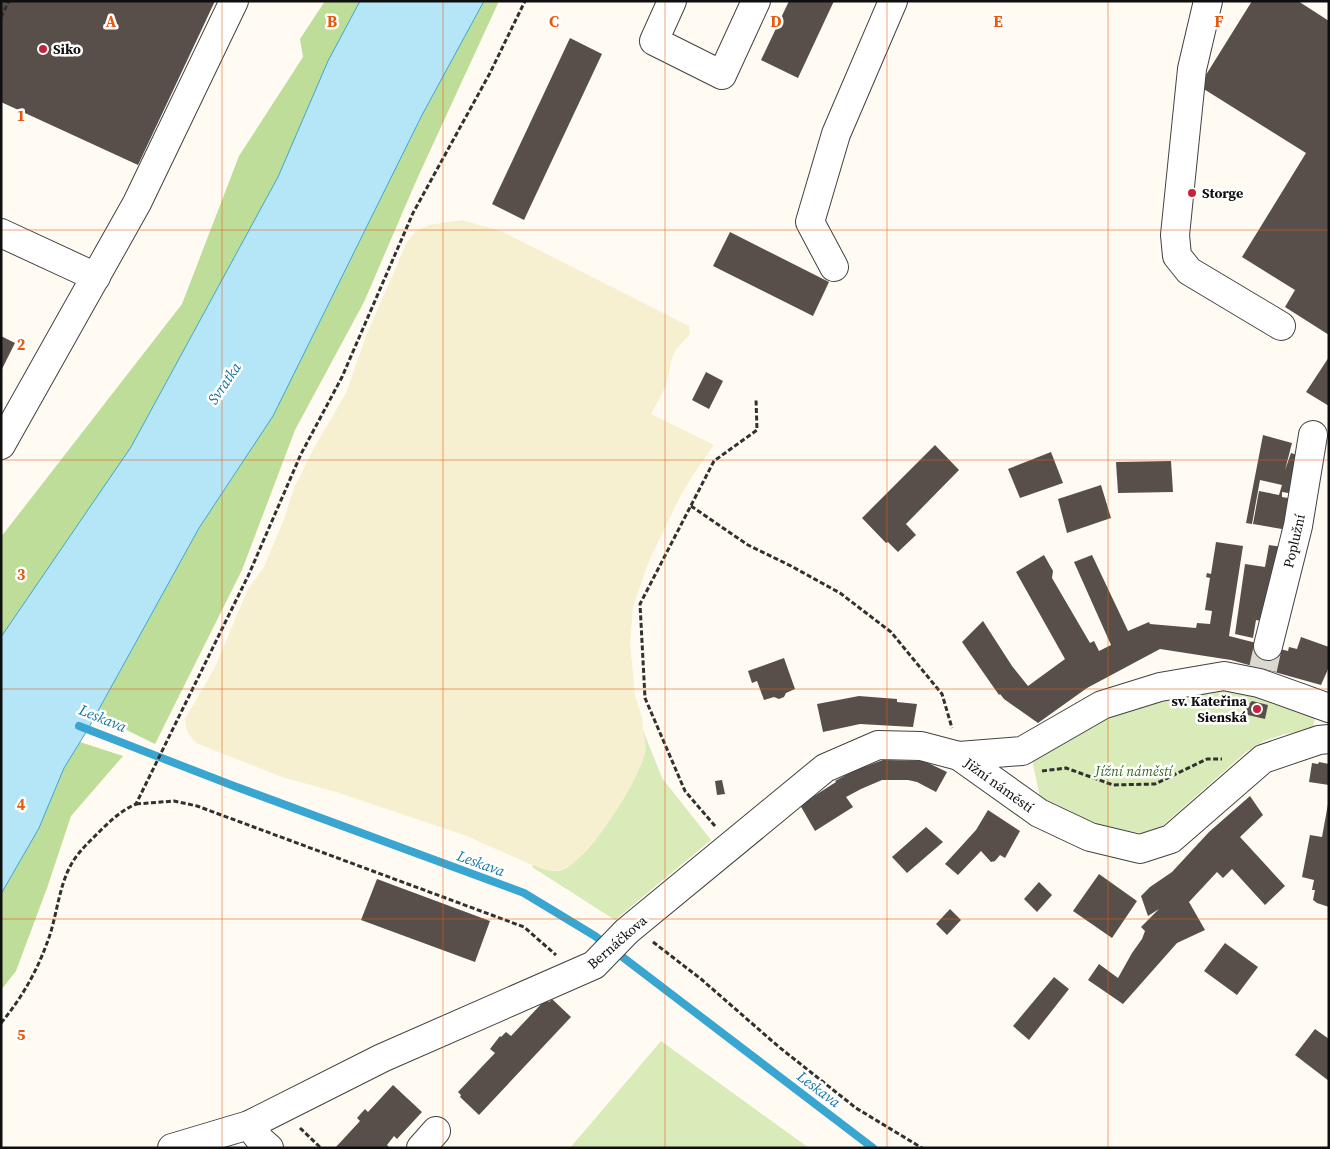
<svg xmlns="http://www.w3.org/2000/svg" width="1330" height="1149" font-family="'Source Serif 4',serif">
<rect width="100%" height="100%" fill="#fffbf2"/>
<!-- farmland -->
<path fill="#f6efd0" d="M462,220L501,231L689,326L690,334L675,351L672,358L666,386L651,414L714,445L693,475L680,497L649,561L633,607L630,642L635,695L642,718L646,751L641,767L625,799L601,833L575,862L561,870L549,871L539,868L464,835L336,792L282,777L196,743L188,733L186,727L185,719L214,669L248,589L264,567L284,519L294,488L314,448L346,393L366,336L407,242L416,231L429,225Z"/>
<!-- green -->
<g fill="#d9ebb9">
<path d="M1202,691L1244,692L1315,716L1313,730L1285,734L1264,741L1246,752L1161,827L1141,833L1085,823L1040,798L1032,759L1104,719L1157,699Z"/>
<path d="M643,730L662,778L711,840L615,920L532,867L533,865C541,869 553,873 562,870C589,860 639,781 645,753C647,746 644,737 643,730Z"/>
<path d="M661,1041L809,1148H570Z"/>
</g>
<!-- forest -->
<g fill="#bedd98">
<path d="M325,1H360L328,61L278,177L131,447L1,637V537L182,304L239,156L303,57L300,39Z"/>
<path d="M484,1H499L417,179L364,302L295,430L242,570L155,744L96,715L199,528L273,416L422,115Z"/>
<path d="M80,742L123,756L71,816L47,888L16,971L1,990V894L39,828L64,768Z"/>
</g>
<!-- water -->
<path fill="#b4e6f8" stroke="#39a6d2" d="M360,1H484L422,115L273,416L199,528L88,729L64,768L39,828L1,894V637L131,447L278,177L328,61Z"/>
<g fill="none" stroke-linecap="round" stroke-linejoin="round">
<!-- stream -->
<path stroke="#39a6d2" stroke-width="8" d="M79,726L234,786L524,893L595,936L873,1148"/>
</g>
<!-- building -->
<g fill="#584f4b">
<path d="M3,1H215L138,165L1,102V5Z"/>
<path d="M789,1H834L798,78L761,60Z"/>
<path d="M1252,1H1298L1329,21V335L1285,307L1295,290L1242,257L1306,153L1199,86Z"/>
<path d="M570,38L602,54L524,220L492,204Z"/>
<path d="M730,232L829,282L813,316L713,266Z"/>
<path d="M1,336L15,343L1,371Z"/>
<path d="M1329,357V406L1306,392Z"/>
<path d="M706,372L723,381L709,409L692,400Z"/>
<path d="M1263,435L1292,443L1285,470L1291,453L1303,457L1295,494L1282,492V497L1294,499L1288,530L1253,524L1259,491L1279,495L1282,485L1260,480L1252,524L1246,523Z"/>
<path d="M935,445L959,470L906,524L916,535L898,552L888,542L886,543L862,518Z"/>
<path d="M1051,452L1063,483L1020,498L1008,469Z"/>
<path d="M1171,461L1173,492L1118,493L1116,462Z"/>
<path d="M1101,485L1111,518L1067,533L1058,499Z"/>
<path d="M1216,542L1243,546L1229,636L1288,651L1289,647L1297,649L1301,637L1329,647V667L1321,685L1231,660L1160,649L1087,688L1038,723L1004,699L1000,694L999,695L962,642L983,621L1012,666L1028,686L1065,659L1016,572L1044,555L1053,571L1052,578L1090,643L1094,641L1099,651L1111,645L1074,562L1092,555L1128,631L1149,622L1150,624L1196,628L1197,623L1210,624L1212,611L1205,610L1210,578L1206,577L1207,573L1211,574Z"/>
<path d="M1269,545L1284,547L1271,623L1256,620L1253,638L1235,634L1245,564L1265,567Z"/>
<path d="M784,658L795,689L786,693L784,697L779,699L774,697L764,700L757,681L752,683L748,671Z"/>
<path d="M859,696L897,699V702L917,704L913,727L860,724L823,732L817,704Z"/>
<path d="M1252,701L1268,705L1265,719L1248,715L1246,707Z"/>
<path d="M883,760L924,761L947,772L936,792L917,782L908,780H882L861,789L846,797L853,807L815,831L800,805L836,782L835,781L855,770Z"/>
<path d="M1319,762L1329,764V785L1309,782L1312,763L1318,764Z"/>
<path d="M722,780L725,794L717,795L715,781Z"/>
<path d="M1250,796L1263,815L1240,837L1285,886L1265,905L1232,869L1223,878L1217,872L1189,902L1205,930L1177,943L1123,1004L1088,980L1099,964L1118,978L1132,953L1142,939L1145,931L1141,927L1159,909L1148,916L1141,896L1150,887L1172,872L1209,832Z"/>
<path d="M1328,804H1329V907L1317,903L1313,900L1315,890H1312L1314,880L1302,877L1310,835L1322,837Z"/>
<path d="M988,810L1020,831L1005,858L1000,855L995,861L991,862L981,851L958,875L945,864L976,830Z"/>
<path d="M926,827L943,842L907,873L892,857Z"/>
<path d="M1099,874L1137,901L1112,938L1073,911Z"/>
<path d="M377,879L490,921L475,962L361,920Z"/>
<path d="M1039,882L1052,895L1037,912L1024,899Z"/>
<path d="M950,909L961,920L947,935L936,924Z"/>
<path d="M1225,943L1258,967L1237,995L1204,971Z"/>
<path d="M1054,977L1069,989L1029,1040L1013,1026Z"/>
<path d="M546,999L549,1002L552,999L571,1017L479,1115L460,1097L461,1095L458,1092L495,1053L490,1049L500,1036L501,1037L506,1032L511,1036Z"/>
<path d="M1315,1029L1329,1039V1081L1295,1055Z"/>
<path d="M393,1085L422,1112L397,1139L394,1136L387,1145L390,1148H335L360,1121L357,1118L365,1109L368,1112Z"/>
</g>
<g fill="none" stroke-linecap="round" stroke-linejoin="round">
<!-- minor-tunnel -->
<path stroke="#dbd8d0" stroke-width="28" stroke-dasharray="28 14" stroke-linecap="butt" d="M1263,669L1268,646"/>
<defs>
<g id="minor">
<path d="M672,1L654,41L722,75L756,1"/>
<path d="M1208,1L1192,69L1175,235L1177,256L1189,271L1281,326"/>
<path d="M1,233L96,277"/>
<path d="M834,267L810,222L836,134L893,1"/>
<path d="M1,445L137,203L234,1"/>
<path d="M1268,646L1298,526L1313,435"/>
<path d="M959,756L1039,813L1090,837L1140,849L1171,839L1263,759L1319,740L1329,739"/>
<path d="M249,1125L261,1141L269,1148"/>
<path d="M172,1148L249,1125L382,1058L594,965L627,931L825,768L878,745L921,746L959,756L1022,751L1102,705L1160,687L1224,676L1259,683L1329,708"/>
<path d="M421,1148L436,1131"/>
</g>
</defs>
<!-- minor casing -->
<use href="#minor" stroke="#424242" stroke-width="30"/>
<!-- path -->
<g stroke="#313131" stroke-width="3" stroke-dasharray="5 2.5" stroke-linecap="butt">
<path d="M1,17L9,1"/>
<path d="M691,506L748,545L791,566L840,593L891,632L942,694L952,728"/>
<path d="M1042,771L1066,768L1113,785L1155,784L1207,759H1222"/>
<path d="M136,804L174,801L197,806L524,927L556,955"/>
<path d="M715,826L685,791L645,698L640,604L714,461L757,430L756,399"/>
<path d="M653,942L701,979L779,1047L856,1108L922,1148"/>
<path d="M1,1023C21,999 36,973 47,943C57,918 58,887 72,863C79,851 90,841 100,831C111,820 122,810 136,804L249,574L301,454L342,377L413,213L490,73L525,1"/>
<path d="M300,1128L321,1148"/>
</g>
<!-- minor -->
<use href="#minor" stroke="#fff" stroke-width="28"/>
</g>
<!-- grid -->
<path fill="none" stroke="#e8590c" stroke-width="1" stroke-opacity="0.55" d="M222,1V1148M443,1V1148M665,1V1148M887,1V1148M1108,1V1148M1,230H1329M1,460H1329M1,689H1329M1,919H1329"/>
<!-- markers -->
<g fill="#c5223b" stroke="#fff" stroke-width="2">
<circle cx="43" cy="49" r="5"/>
<circle cx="1192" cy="193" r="5"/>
<circle cx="1257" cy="709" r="5"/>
</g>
<g text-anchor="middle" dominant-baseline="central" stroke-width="5" stroke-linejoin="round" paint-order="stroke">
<!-- poi labels -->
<g font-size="14" font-weight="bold" fill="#0f0f0f" stroke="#fff" text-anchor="start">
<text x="53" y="49">Siko</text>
<text x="1202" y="193">Storge</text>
<text x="1247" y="701" text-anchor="end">sv. Kateřina<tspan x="1247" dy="16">Sienská</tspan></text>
</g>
<!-- street labels -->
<g font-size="14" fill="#0f0f0f" stroke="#fff">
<text transform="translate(1294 541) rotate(-77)">Poplužní</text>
<text transform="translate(999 785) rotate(36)">Jižní náměstí</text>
<text transform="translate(617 942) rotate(-41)">Bernáčkova</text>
</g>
<!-- park labels -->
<g font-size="14" font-style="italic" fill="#356a1c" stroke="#fff">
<text x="1134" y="771">Jížní náměstí</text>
</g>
<!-- water labels -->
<g font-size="15" font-style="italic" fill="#1376a6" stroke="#fff">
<text transform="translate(224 383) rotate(-56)">Svratka</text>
<text transform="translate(103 718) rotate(22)">Leskava</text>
<text transform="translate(481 863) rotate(20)">Leskava</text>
<text transform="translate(819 1089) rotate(37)">Leskava</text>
</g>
</g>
<g font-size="16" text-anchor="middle" font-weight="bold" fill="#e8590c" stroke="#fff" stroke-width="5" stroke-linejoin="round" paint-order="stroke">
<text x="111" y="27">A</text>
<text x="332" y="27">B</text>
<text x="554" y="27">C</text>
<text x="776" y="27">D</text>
<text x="998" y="27">E</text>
<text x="1219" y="27">F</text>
<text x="21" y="121">1</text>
<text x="21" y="350">2</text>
<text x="21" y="580">3</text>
<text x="21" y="810">4</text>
<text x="21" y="1040">5</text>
</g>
<!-- border -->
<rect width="1330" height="1149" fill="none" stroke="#0f0f0f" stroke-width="5"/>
</svg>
